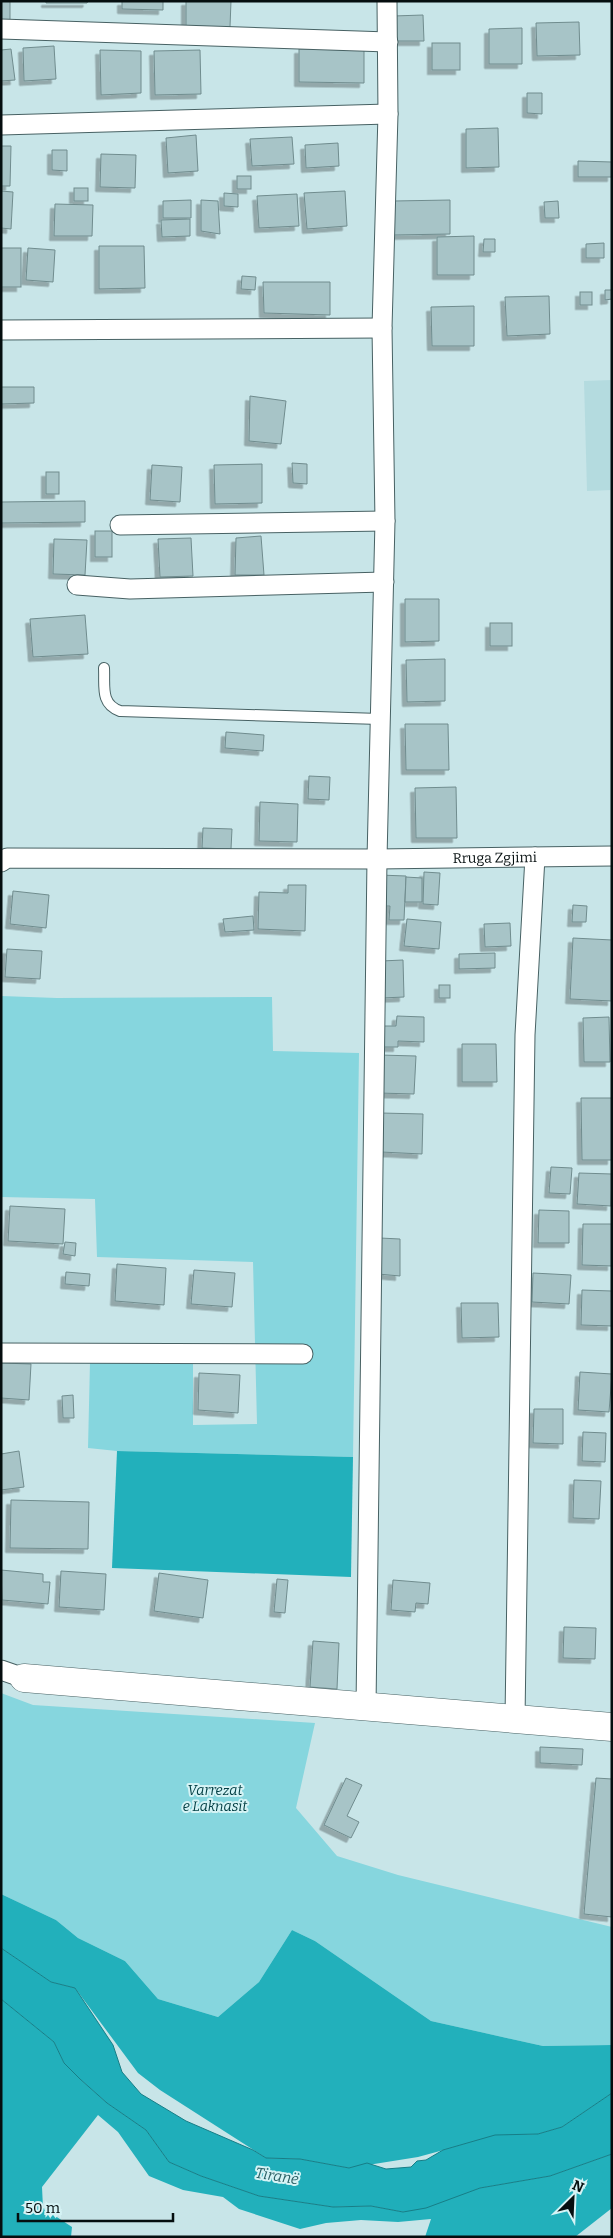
<svg xmlns="http://www.w3.org/2000/svg" width="613" height="2238" font-family="Bitter,serif">
<defs>
<filter id="shadow"><feDropShadow dx="-4.5" dy="4.5" stdDeviation="0" flood-color="#0004"/></filter>
</defs>
<rect width="100%" height="100%" fill="#c8e5e8"/>
<!-- built -->
<path fill="#b4dbdf" d="M612,380V490L587,491L584,381Z"/>
<!-- green -->
<g fill="#86d6de">
<path d="M1,996L57,998L272,997L273,1051L359,1053L353,1457L117,1451L88,1448L90,1362H193V1425L257,1424L253,1262L97,1257L95,1199L1,1197Z"/>
<path d="M1,1693L33,1705L315,1723L296,1808L337,1856L398,1875L612,1927V2045L543,2046L431,2021L315,1941L292,1930L259,1982L218,2017L158,1999L125,1961L78,1938L56,1920L1,1894Z"/>
</g>
<!-- forest -->
<g fill="#22b0bb">
<path d="M117,1451L353,1457L351,1577L112,1568Z"/>
<path d="M1,1894L56,1920L78,1938L125,1961L158,1999L218,2017L259,1982L292,1930L315,1941L431,2021L543,2046L612,2045V2093L562,2127L538,2134L495,2136L418,2157L349,2168L300,2159L266,2158L160,2090L138,2073L75,1988L51,1982L1,1948Z"/>
<path d="M1,1999L54,2042L64,2063L80,2079L107,2103L146,2130L169,2162L201,2176L259,2196L333,2207L371,2206L403,2212L480,2188L550,2176L612,2154V2208L575,2237H425L431,2219L398,2222L361,2220L326,2223L300,2229L239,2209L223,2197L183,2190L149,2176L118,2132L98,2115L42,2187L43,2208L72,2227L71,2237H1Z"/>
</g>
<!-- water -->
<path fill="#1faeba" stroke="#177e87" d="M1,1948L51,1982L75,1988L113,2045L122,2072L141,2094L186,2121L253,2150L266,2158L300,2159L349,2168L367,2163L386,2169L411,2167L417,2161L426,2160L443,2150L495,2135L538,2134L562,2127L612,2093V2154L550,2176L480,2188L426,2208L403,2212L371,2206L333,2207L259,2196L201,2176L169,2162L146,2130L107,2103L80,2079L64,2063L54,2042L1,1999Z"/>
<!-- building -->
<g fill="#a7c4c7" stroke="#708c8e" filter="url(#shadow)">
<rect x="1" y="1" width="9" height="19"/>
<path d="M46,1H88L87,3H46Z"/>
<path d="M122,1H163V10L122,9Z"/>
<path d="M186,1H231L230,27L186,26Z"/>
<path d="M423,15L424,41H393V16Z"/>
<path d="M579,22L580,55L537,56L536,23Z"/>
<path d="M522,28V64H489V29Z"/>
<rect x="432" y="43" width="28" height="27"/>
<path d="M54,46L56,79L24,81L23,48Z"/>
<path d="M11,49L15,80L1,81V50Z"/>
<path d="M299,49H364V83L299,82Z"/>
<path d="M100,50L141,51V93L101,95Z"/>
<path d="M200,50L201,94L155,95L154,51Z"/>
<path d="M527,93H542V114L527,113Z"/>
<path d="M498,128L499,167L466,168V129Z"/>
<path d="M196,135L198,171L168,173L166,138Z"/>
<path d="M292,137L294,164L252,166L250,139Z"/>
<path d="M338,143L339,166L306,168L305,145Z"/>
<path d="M1,146H11L10,186H1Z"/>
<path d="M52,150H67V171L52,170Z"/>
<path d="M101,154L136,155L135,188L100,187Z"/>
<path d="M578,161L612,162V177H578Z"/>
<rect x="237" y="176" width="14" height="13"/>
<rect x="74" y="188" width="14" height="13"/>
<path d="M1,191L13,192L11,229L1,228Z"/>
<path d="M345,191L347,226L307,229L304,193Z"/>
<path d="M224,193L238,194V207L224,206Z"/>
<path d="M297,194L299,226L259,228L257,196Z"/>
<path d="M191,200V218H163V201Z"/>
<path d="M201,200L218,201L220,234L201,231Z"/>
<path d="M450,200V234L394,235L393,201Z"/>
<path d="M558,201L559,218H545L544,202Z"/>
<path d="M55,204L93,205L92,236H54Z"/>
<path d="M190,219V236L162,237L161,220Z"/>
<path d="M474,236V275H437V237Z"/>
<path d="M484,239H495V252H483Z"/>
<path d="M604,243V258H586V244Z"/>
<path d="M99,246H144L145,288L99,289Z"/>
<rect x="1" y="248" width="20" height="39"/>
<path d="M28,248L55,250L53,282L26,280Z"/>
<path d="M242,276L256,277L255,290L241,289Z"/>
<path d="M263,282H330V315L264,313Z"/>
<path d="M605,290H612V299L605,300Z"/>
<rect x="580" y="292" width="12" height="13"/>
<path d="M549,296L550,334L507,336L505,297Z"/>
<path d="M474,306V346H432L431,307Z"/>
<path d="M1,387H34V403L1,404Z"/>
<path d="M250,396L286,401L281,444L249,441Z"/>
<path d="M292,463L307,464V484L293,483Z"/>
<path d="M262,464V503L215,504L214,465Z"/>
<path d="M152,465L182,467L180,502L150,500Z"/>
<rect x="46" y="472" width="13" height="22"/>
<path d="M85,501V522L1,523V502Z"/>
<rect x="95" y="531" width="17" height="26"/>
<path d="M261,536L264,575H235L236,538Z"/>
<path d="M191,538L193,576L160,577L158,539Z"/>
<path d="M54,539L87,540L85,575L53,574Z"/>
<path d="M405,599H439V641L405,642Z"/>
<path d="M85,615L88,654L33,657L30,619Z"/>
<rect x="490" y="623" width="22" height="23"/>
<path d="M445,659V701L407,702L406,660Z"/>
<path d="M405,724H448L449,770H406Z"/>
<path d="M226,732L264,735L263,751L225,748Z"/>
<path d="M309,776L330,777L329,800L308,799Z"/>
<path d="M456,787L457,838H416L415,788Z"/>
<path d="M260,802L298,804L297,842L259,841Z"/>
<path d="M203,828L232,829L231,849L202,848Z"/>
<path d="M424,872L440,873L438,905L423,904Z"/>
<path d="M379,875L406,876L404,920H389L390,906H384Z"/>
<path d="M406,877L422,878V902H405Z"/>
<path d="M288,885H306L305,931L258,929L259,892L288,893Z"/>
<path d="M13,891L49,895L46,928L10,924Z"/>
<path d="M573,905L587,906L586,922H572Z"/>
<path d="M253,916L254,930L225,932L223,919Z"/>
<path d="M407,919L441,922L439,949L404,946Z"/>
<path d="M510,923L511,946L485,947L484,924Z"/>
<path d="M573,938L612,940V1001L570,999Z"/>
<path d="M7,949L42,951L40,979L5,977Z"/>
<path d="M495,953V968L459,969V954Z"/>
<path d="M403,960L404,997L382,998L381,961Z"/>
<rect x="439" y="985" width="11" height="13"/>
<path d="M397,1016L424,1017V1042L398,1041V1047H378V1026H396Z"/>
<path d="M609,1017L610,1062H584L583,1018Z"/>
<path d="M462,1044H496L497,1082H462Z"/>
<path d="M380,1055L416,1056L414,1094L378,1093Z"/>
<path d="M581,1098H612V1160H582Z"/>
<path d="M381,1113L423,1114L422,1154L381,1152Z"/>
<path d="M551,1167L572,1168L570,1194L549,1193Z"/>
<path d="M579,1173L612,1174L611,1206L577,1204Z"/>
<path d="M10,1206L65,1209L63,1244L8,1241Z"/>
<path d="M539,1210L569,1211V1243H538Z"/>
<path d="M583,1224H612V1266L582,1265Z"/>
<path d="M380,1238L400,1239V1276L378,1274Z"/>
<path d="M65,1242L76,1243L75,1256L63,1254Z"/>
<path d="M117,1264L166,1268L164,1305L115,1301Z"/>
<path d="M194,1270L235,1273L232,1307L191,1304Z"/>
<path d="M66,1272L90,1274L89,1286L65,1284Z"/>
<path d="M533,1273L571,1275L569,1304L532,1302Z"/>
<path d="M582,1290L612,1291V1326L581,1325Z"/>
<path d="M461,1303H498L499,1337L462,1338Z"/>
<path d="M1,1363L31,1364L29,1400L1,1398Z"/>
<path d="M580,1372L612,1374L609,1412L578,1410Z"/>
<path d="M199,1373L240,1375L238,1413L198,1410Z"/>
<path d="M73,1395L74,1418H63L62,1396Z"/>
<path d="M534,1409H563V1444L533,1443Z"/>
<path d="M583,1432L606,1433L605,1462L582,1461Z"/>
<path d="M19,1451L24,1487L1,1490V1454Z"/>
<path d="M574,1480L601,1481L599,1519L573,1518Z"/>
<path d="M11,1500L89,1502L88,1549L10,1548Z"/>
<path d="M1,1570L43,1574V1582H50L48,1604L2,1600Z"/>
<path d="M61,1571L106,1574L104,1610L59,1607Z"/>
<path d="M159,1573L208,1580L203,1618L154,1611Z"/>
<path d="M277,1579L288,1580L285,1613L274,1612Z"/>
<path d="M393,1580L430,1583L428,1604L416,1603L415,1612L391,1610Z"/>
<path d="M564,1627L596,1628L595,1659L563,1658Z"/>
<path d="M313,1641L339,1643L337,1689L310,1687Z"/>
<path d="M540,1747L583,1749L582,1765L540,1763Z"/>
<path d="M346,1778L362,1785L347,1816L359,1822L351,1838L324,1825Z"/>
<path d="M596,1778L612,1779V1917L584,1914Z"/>
</g>
<g fill="none" stroke-linecap="round" stroke-linejoin="round">
<defs>
<path id="lane" d="M104,668C105,686 100,704 120,711L380,719"/>
<g id="street">
<path d="M1,29L388,42"/>
<path d="M1,125L388,114"/>
<path d="M1,330L382,328"/>
<path d="M120,525L385,521"/>
<path d="M77,585L130,589L384,582"/>
<path id="s1" d="M1,862L7,858L377,859L612,856"/>
<path d="M1,1353L303,1354"/>
<path d="M1,1670L24,1678"/>
<path d="M366,1707L377,859L385,521L382,328L388,114L387,1"/>
<path d="M515,1719L525,1035L535,857"/>
</g>
<path id="secondary" d="M24,1678L612,1727"/>
</defs>
<!-- lane casing -->
<use href="#lane" stroke="#476163" stroke-width="12"/>
<!-- street casing -->
<use href="#street" stroke="#476163" stroke-width="21"/>
<!-- secondary casing -->
<use href="#secondary" stroke="#476163" stroke-width="29"/>
<!-- lane -->
<use href="#lane" stroke="#fff" stroke-width="10"/>
<!-- street -->
<use href="#street" stroke="#fff" stroke-width="19"/>
<!-- secondary -->
<use href="#secondary" stroke="#fff" stroke-width="28"/>
</g>
<g text-anchor="middle" dominant-baseline="central" stroke-width="4" stroke-linejoin="round" paint-order="stroke">
<!-- street labels -->
<g font-size="14" fill="#050e0f" stroke="#d5f3f5">
<text stroke="none"><textPath href="#s1" startOffset="495">Rruga Zgjimi</textPath></text>
</g>
<!-- park labels -->
<g font-size="14" font-style="italic" fill="#003d42" stroke="#d5f3f5">
<text x="215" y="1790">Varrezat<tspan x="215" dy="16">e Laknasit</tspan></text>
</g>
<!-- water labels -->
<g font-size="15" font-style="italic" fill="#2b6065" stroke="#d5f3f5">
<text transform="translate(277 2176) rotate(9)">Tiranë</text>
</g>
</g>
<!-- border -->
<rect width="613" height="2238" fill="none" stroke="#050e0f" stroke-width="5"/>
<!-- north arrow -->
<g transform="translate(573 2198) rotate(24)" stroke="#d5f3f5" stroke-width="4" paint-order="stroke">
<path d="M0-4L9 19L0 12L-9 19Z" fill="#050e0f"/>
<text y="-8" font-size="14" font-weight="bold" text-anchor="middle" fill="#050e0f">N</text>
</g>
<!-- scale -->
<path d="M18 2213v8h155v-8" fill="none" stroke="#050e0f" stroke-width="2.5"/>
<text x="25" y="2213" font-size="15" fill="#050e0f" stroke="#d5f3f5" stroke-width="4" paint-order="stroke">50 m</text>
</svg>
